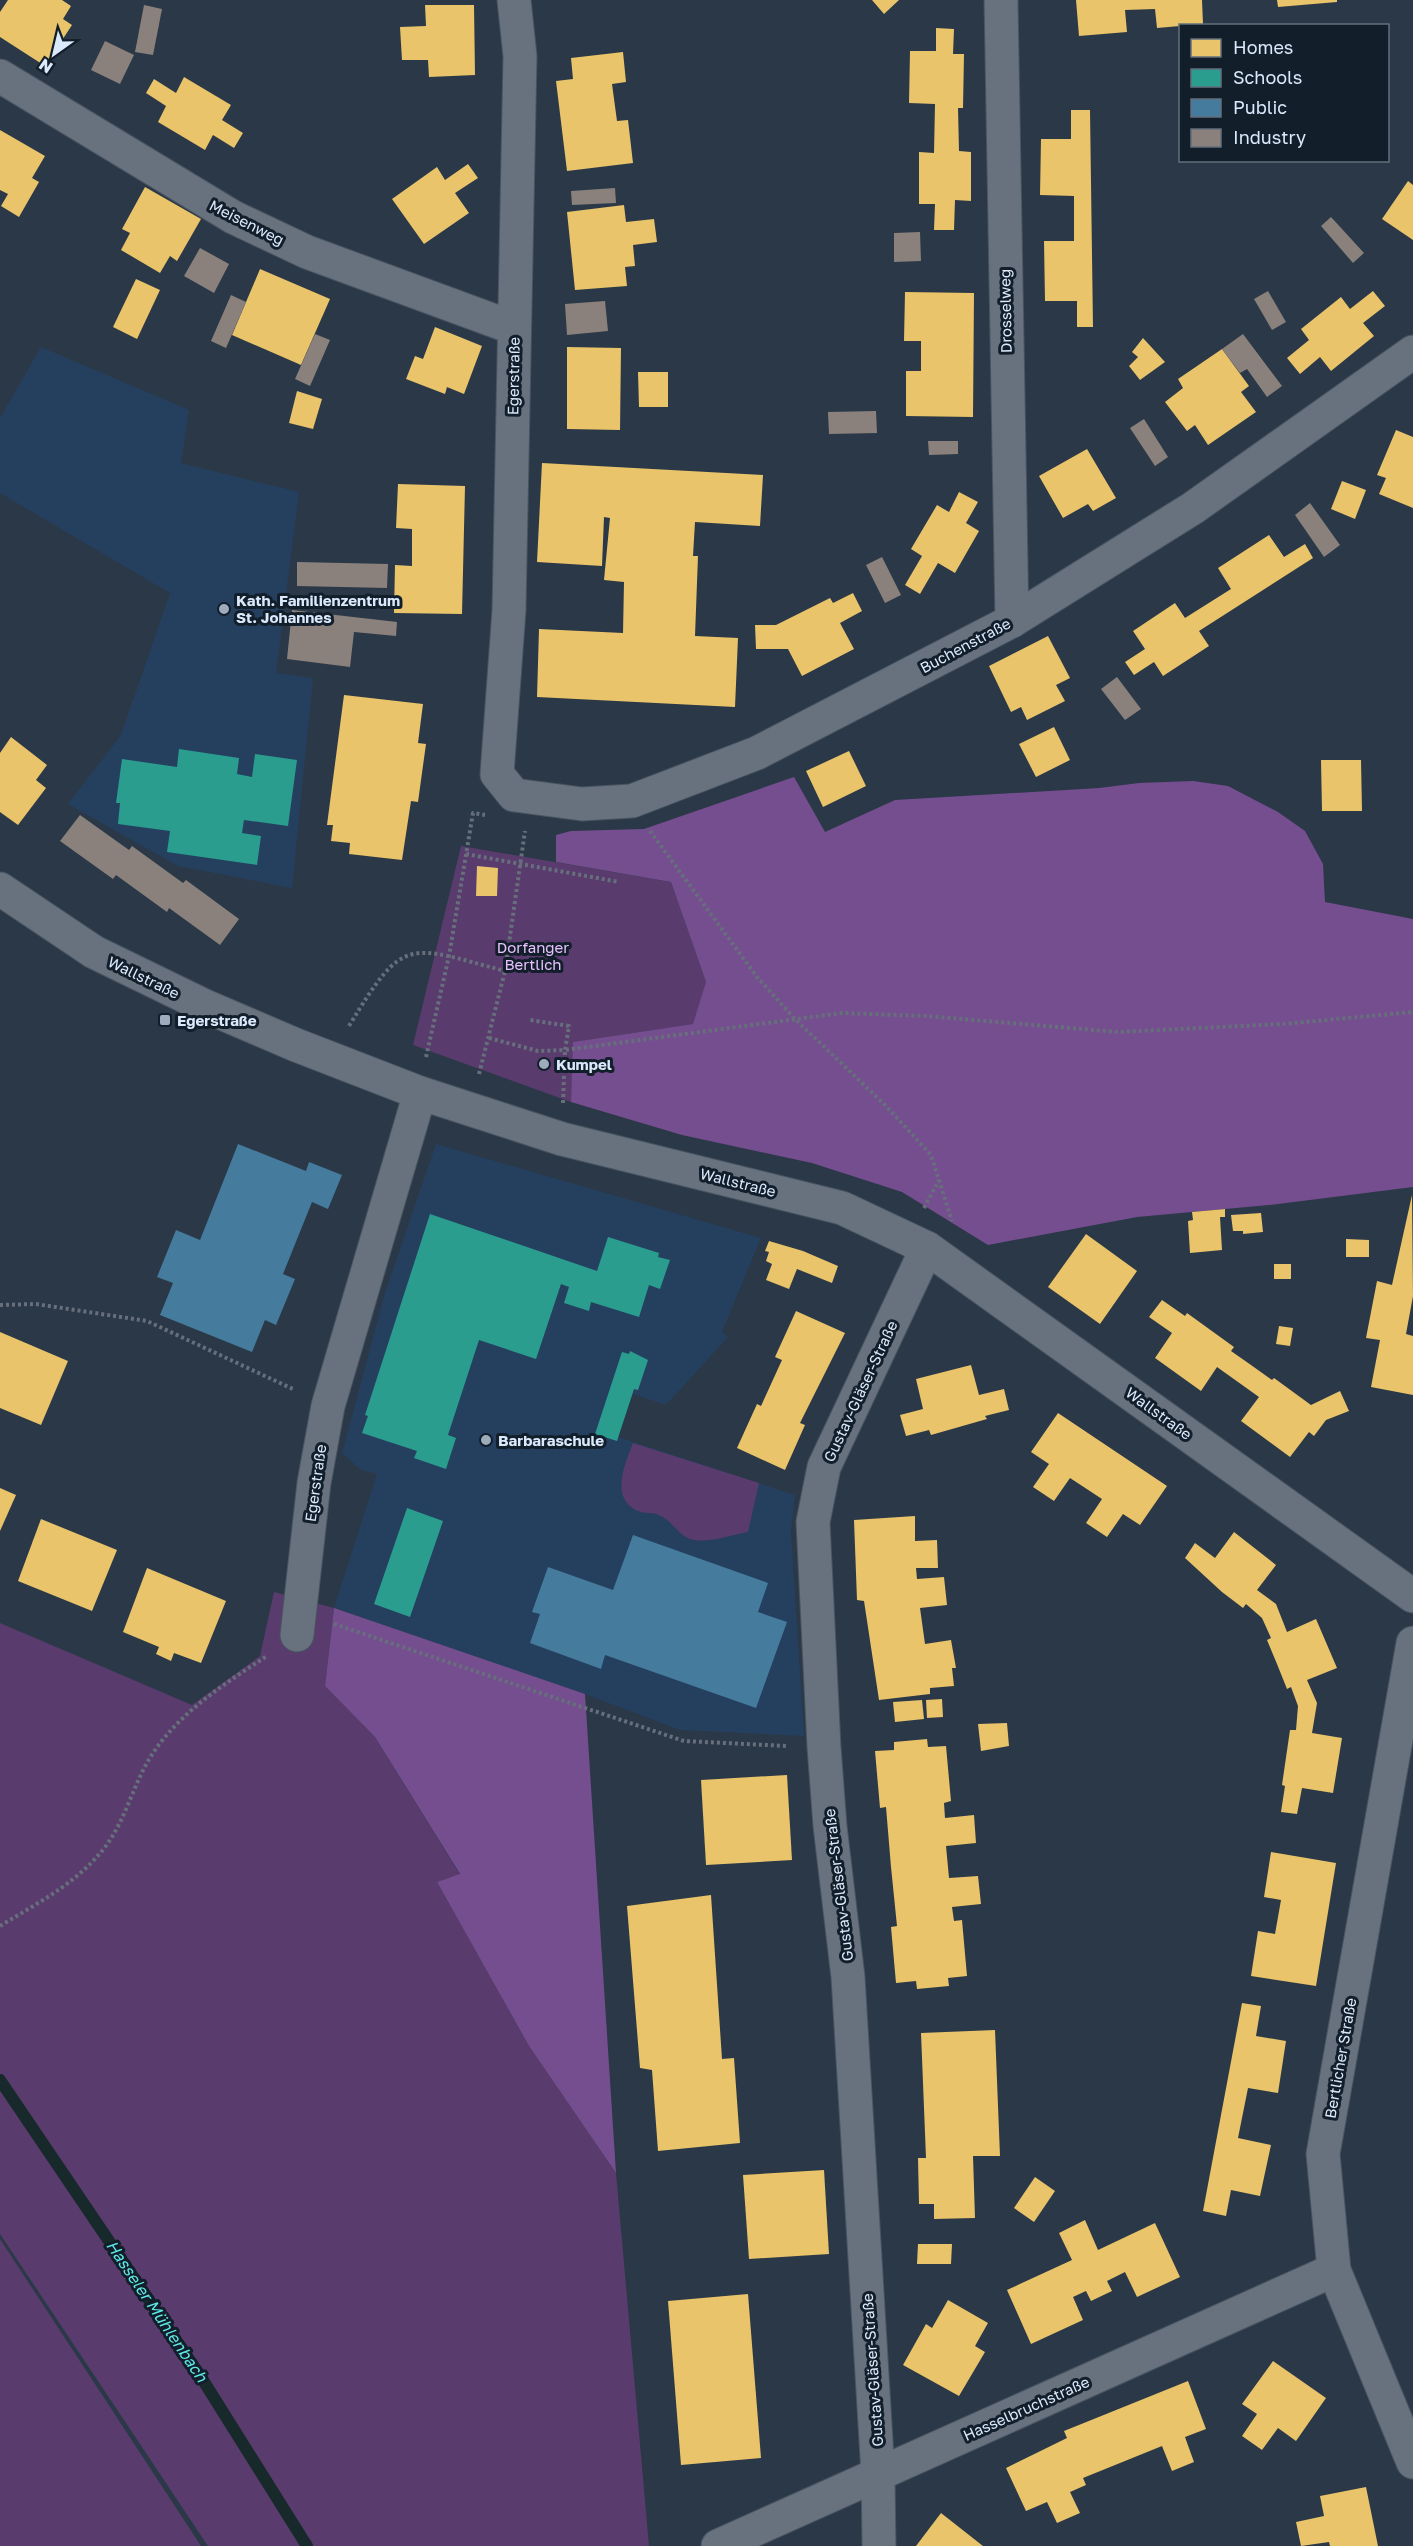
<svg xmlns="http://www.w3.org/2000/svg" width="1413" height="2546" font-family="'Golos Text',sans-serif">
<rect width="100%" height="100%" fill="#2b3847"/>
<!-- built -->
<g fill="#25405e">
<path d="M41,347L189,410L181,463L299,492L276,673L313,678L292,888L178,866L68,804L121,735L170,593L0,493V418Z"/>
<path d="M436,1144L761,1238L722,1332L728,1337L666,1405L633,1394L618,1437L795,1495L791,1531L804,1736L680,1730L585,1694L334,1608L377,1474L361,1470L342,1453L385,1293Z"/>
</g>
<!-- green -->
<g fill="#593c6d">
<path d="M461,846L671,882L706,982L694,1024L574,1042L571,1102L413,1045Z"/>
<path d="M633,1443L759,1483L748,1532C730,1535 699,1547 684,1536C676,1530 669,1519 659,1515C653,1512 646,1514 641,1512C608,1501 625,1464 633,1443Z"/>
<path d="M274,1592L334,1608L325,1686L375,1737L460,1875L437,1882L529,2046L616,2173L649,2546H208L0,2234V1623L192,1705L260,1656Z"/>
<path d="M0,2239L201,2546H0Z"/>
</g>
<!-- forest -->
<g fill="#754e8f">
<path d="M794,777L825,832L895,800L1099,788L1139,783L1193,781L1228,786L1278,812L1305,831L1323,864L1325,902L1413,919V1187L1269,1205L1137,1217L988,1245L902,1192L812,1163L682,1135L571,1102L573,1042L693,1024L706,982L671,882L556,862V835L571,831L644,829Z"/>
<path d="M334,1608L585,1694L616,2173L529,2046L437,1882L460,1874L375,1737L325,1686Z"/>
</g>
<!-- homes -->
<g fill="#e9c46a">
<path d="M8,0H62L71,6L63,19L72,25L45,66L0,37V12Z"/>
<path d="M872,0H899L884,14Z"/>
<path d="M1076,0H1202L1203,24L1157,28L1155,9L1125,10L1127,32L1079,36Z"/>
<path d="M1277,0H1337V2L1278,7Z"/>
<path d="M425,5H474L475,75L429,77L428,60H402L400,27L426,26Z"/>
<path d="M936,28L954,29L953,54H964L963,108H958L959,151L971,152V201L955,200L954,230H934L935,204H919V152L934,153L935,104L909,103L910,51H936Z"/>
<path d="M623,52L626,82L612,84L617,121L628,120L633,163L567,171L556,81L573,79L571,58Z"/>
<path d="M184,77L231,105L222,120L243,133L234,148L213,135L205,150L158,122L166,106L146,93L154,79L176,93Z"/>
<path d="M1071,110H1090L1093,327H1077V301H1045L1044,241H1074V196L1040,195L1041,139H1071Z"/>
<path d="M0,130L45,156L32,178L39,182L19,217L1,206L8,194L0,190Z"/>
<path d="M468,164L478,178L455,193L469,213L424,244L392,199L437,167L445,180Z"/>
<path d="M1408,181L1413,185V240L1382,219Z"/>
<path d="M145,187L201,219L177,261L170,256L160,273L121,250L130,233L122,229Z"/>
<path d="M624,205L626,222L654,219L657,242L633,245L635,266L625,267L627,286L575,290L567,212Z"/>
<path d="M260,269L330,299L301,365L232,335Z"/>
<path d="M136,279L160,290L137,339L113,327Z"/>
<path d="M1373,291L1385,306L1363,323L1374,336L1331,371L1320,357L1300,374L1287,358L1309,340L1301,329L1341,297L1350,309Z"/>
<path d="M905,292L974,293L973,417L906,416V371H921V341H904Z"/>
<path d="M435,327L482,346L464,394L447,387L445,394L406,379L415,356L423,359Z"/>
<path d="M1143,338L1165,362L1140,380L1129,366L1138,357L1132,352Z"/>
<path d="M567,347L621,348L620,430L567,429Z"/>
<path d="M1222,349L1249,386L1241,392L1256,412L1208,445L1195,425L1187,431L1165,402L1183,388L1178,379Z"/>
<path d="M638,372H668V407H639Z"/>
<path d="M297,391L322,399L313,429L289,423Z"/>
<path d="M1396,430L1413,437V508L1379,494L1386,478L1377,475Z"/>
<path d="M1087,449L1116,498L1093,511L1088,504L1063,518L1039,476Z"/>
<path d="M542,463L763,475L760,526L695,522L693,556H698L695,636L738,638L735,707L537,697L539,629L623,633L624,582L604,580L610,518L604,517L602,566L537,562Z"/>
<path d="M1342,481L1366,490L1355,519L1331,509Z"/>
<path d="M398,484L465,486L462,614L394,613L395,565L412,566V529L396,528Z"/>
<path d="M959,492L978,502L966,523L979,531L955,573L938,563L920,594L905,585L922,556L911,549L937,505L949,512Z"/>
<path d="M1269,535L1284,557L1305,544L1313,558L1199,631L1209,646L1163,676L1154,662L1134,675L1125,662L1145,649L1133,631L1175,603L1185,618L1231,589L1218,568Z"/>
<path d="M853,593L862,611L840,623L854,649L802,676L788,649H756L755,625H776L830,598L833,603Z"/>
<path d="M1048,636L1070,678L1056,685L1065,701L1027,720L1021,707L1011,712L989,666Z"/>
<path d="M344,695L423,704L418,743L426,744L418,802L411,801L402,860L349,854L350,843L331,841L333,825H327Z"/>
<path d="M1054,727L1070,760L1036,777L1019,744Z"/>
<path d="M11,737L47,765L36,780L46,788L18,825L0,812V753Z"/>
<path d="M849,751L866,786L823,807L806,771Z"/>
<path d="M1321,760H1361L1362,811H1322Z"/>
<path d="M477,866L498,868L497,896H476Z"/>
<path d="M1412,1195L1413,1296L1406,1334L1413,1336V1395L1371,1387L1380,1340L1366,1338L1377,1281L1392,1285Z"/>
<path d="M1225,1209V1217H1220L1222,1250L1190,1253L1188,1221L1193,1220L1192,1212Z"/>
<path d="M1261,1213L1263,1232L1243,1234V1231H1233L1231,1215Z"/>
<path d="M1086,1234L1137,1271L1100,1324L1048,1287Z"/>
<path d="M1346,1239L1369,1240V1257H1346Z"/>
<path d="M769,1241L803,1251L838,1266L832,1283L797,1269L789,1289L766,1280L772,1264L766,1261L769,1252L765,1251Z"/>
<rect x="1274" y="1264" width="17" height="15"/>
<path d="M1162,1300L1185,1316L1187,1313L1234,1347L1231,1351L1251,1365L1272,1380L1274,1378L1311,1405L1340,1391L1349,1411L1326,1420L1314,1436L1309,1432L1290,1457L1241,1421L1259,1397L1217,1367L1201,1391L1155,1358L1172,1333L1149,1317Z"/>
<path d="M796,1311L845,1333L800,1423L805,1425L785,1470L737,1448L757,1404L761,1406L782,1360L775,1357Z"/>
<path d="M1279,1326L1293,1328L1290,1346L1276,1344Z"/>
<path d="M0,1332L68,1361L41,1425L0,1408Z"/>
<path d="M971,1365L979,1395L1004,1389L1009,1410L985,1416L987,1419L931,1435L929,1430L906,1436L900,1415L923,1409L916,1379Z"/>
<path d="M1058,1413L1167,1486L1140,1525L1123,1514L1107,1537L1086,1523L1102,1499L1070,1478L1054,1501L1033,1487L1049,1464L1031,1452Z"/>
<path d="M0,1488L16,1495L0,1531Z"/>
<path d="M915,1516V1541L937,1540L938,1568H916L917,1579L944,1577L947,1605L920,1608L925,1644L951,1640L956,1668H952L954,1686L930,1688V1694L879,1700L864,1601L857,1600L854,1520Z"/>
<path d="M41,1519L117,1550L92,1611L18,1581Z"/>
<path d="M1234,1532L1276,1565L1257,1590L1276,1604L1287,1632L1316,1619L1337,1668L1307,1680L1317,1703L1312,1733L1342,1738L1333,1793L1302,1788L1297,1814L1281,1812L1285,1786L1282,1785L1290,1730H1296L1298,1706L1291,1687L1287,1689L1277,1664L1267,1640L1271,1638L1262,1618L1246,1604L1243,1608L1222,1592L1185,1558L1195,1543L1215,1558Z"/>
<path d="M147,1568L226,1601L201,1663L174,1653L171,1661L156,1654L159,1647L123,1632Z"/>
<path d="M942,1699L943,1717L927,1718L926,1700Z"/>
<path d="M922,1700L924,1719L895,1722L893,1702Z"/>
<path d="M1007,1723L1009,1746L981,1751L978,1724Z"/>
<path d="M927,1739L928,1747L946,1746L951,1801L944,1803L945,1818L974,1815L976,1843L946,1846L949,1878L978,1876L981,1904L952,1907L954,1921L962,1920L967,1976L948,1978L949,1986L917,1989L916,1981L896,1983L891,1927L897,1926L891,1867L886,1807L880,1808L875,1751L894,1750V1742Z"/>
<path d="M787,1775L792,1860L706,1865L701,1780Z"/>
<path d="M1271,1852L1336,1863L1316,1986L1251,1976L1258,1931L1275,1934L1281,1900L1264,1897Z"/>
<path d="M711,1895L722,2059L734,2058L740,2143L658,2151L652,2070L640,2068L627,1906Z"/>
<path d="M1242,2003L1261,2006L1256,2036L1286,2041L1278,2093L1248,2088L1238,2138L1271,2145L1260,2196L1231,2190L1226,2216L1203,2211Z"/>
<path d="M995,2030L1000,2156H973L975,2218L934,2219V2204H919L918,2158H926L921,2033Z"/>
<path d="M824,2170L829,2254L749,2259L743,2175Z"/>
<path d="M1035,2177L1055,2191L1034,2222L1014,2208Z"/>
<path d="M1085,2220L1098,2250L1155,2223L1180,2277L1137,2297L1125,2272L1107,2281L1112,2291L1091,2301L1086,2291L1073,2297L1083,2320L1031,2344L1007,2290L1072,2260L1059,2233Z"/>
<path d="M918,2244H952L951,2264H917Z"/>
<path d="M748,2294L761,2458L681,2465L668,2301Z"/>
<path d="M948,2300L988,2323L975,2346L985,2352L959,2396L903,2365L926,2324L932,2328Z"/>
<path d="M1273,2361L1326,2398L1296,2441L1278,2428L1262,2450L1242,2436L1257,2414L1242,2404Z"/>
<path d="M1188,2381L1206,2429L1185,2437L1194,2462L1172,2471L1162,2446L1083,2478L1086,2485L1070,2492L1080,2513L1057,2523L1047,2502L1026,2511L1006,2468L1067,2438L1064,2431Z"/>
<path d="M1366,2487L1378,2546H1330L1329,2542L1301,2546L1296,2522L1324,2516L1320,2496Z"/>
<path d="M941,2513L983,2546H916Z"/>
</g>
<!-- schools -->
<g fill="#2a9d8f">
<path d="M179,749L239,758L237,774L252,777L255,754L297,760L288,826L244,820L242,833L261,836L257,865L167,852L170,831L118,824L120,803H116L122,759L177,767Z"/>
<path d="M430,1214L597,1271L608,1237L659,1253L658,1257L670,1260L660,1289L649,1285L639,1317L591,1302L589,1311L564,1303L569,1287L561,1284L536,1359L479,1340L448,1435L456,1438L446,1469L414,1458L417,1451L362,1433L368,1416L365,1415Z"/>
<path d="M630,1351L648,1360L638,1390L634,1389L617,1441L595,1434L622,1352L629,1354Z"/>
<path d="M407,1508L443,1521L410,1617L374,1604Z"/>
</g>
<!-- public -->
<g fill="#457b9d">
<path d="M238,1144L306,1171L309,1162L342,1175L328,1209L312,1202L283,1274L295,1279L276,1325L265,1320L252,1352L160,1315L173,1283L157,1277L176,1230L200,1240Z"/>
<path d="M633,1535L768,1583L758,1612L787,1622L756,1708L605,1655L601,1669L530,1643L540,1614L532,1612L548,1567L613,1590Z"/>
</g>
<!-- industry -->
<g fill="#8a817c">
<path d="M144,5L162,9L153,55L135,52Z"/>
<path d="M105,41L134,55L120,84L91,70Z"/>
<path d="M615,188L616,203L572,205L571,191Z"/>
<path d="M1331,217L1364,253L1353,263L1321,226Z"/>
<path d="M920,232L921,261L894,262V233Z"/>
<path d="M200,248L229,264L214,293L184,276Z"/>
<path d="M1268,291L1286,322L1272,330L1254,299Z"/>
<path d="M231,295L246,302L226,348L211,341Z"/>
<path d="M605,301L608,331L567,335L565,304Z"/>
<path d="M315,334L330,340L310,386L295,379Z"/>
<path d="M1243,334L1282,386L1267,397L1247,369L1240,373L1222,349Z"/>
<path d="M876,411L877,433L829,434L828,412Z"/>
<path d="M1144,419L1168,457L1155,466L1130,428Z"/>
<path d="M928,441H958V454L929,455Z"/>
<path d="M1310,503L1340,545L1324,557L1295,515Z"/>
<path d="M882,557L901,595L885,603L866,565Z"/>
<path d="M297,562L388,564L387,588L297,586Z"/>
<path d="M292,610L397,622L396,636L354,632L350,667L287,659Z"/>
<path d="M1117,677L1141,709L1125,720L1101,689Z"/>
<path d="M80,815L129,850L132,846L183,883L186,880L239,919L220,945L169,908L167,912L116,875L113,879L60,841Z"/>
</g>
<g fill="none" stroke-linecap="round" stroke-linejoin="round">
<!-- stream -->
<path stroke="#17292a" stroke-width="12" d="M0,2080L201,2377L307,2546"/>
<defs>
<g id="minor">
<path d="M514,0L520,56L509,610L497,774L514,795L582,804L632,801L757,753L1012,621L1193,508L1413,352"/>
<path d="M1001,0L1012,621"/>
<path d="M0,76L233,217L307,252L514,328"/>
<path d="M297,1635L314,1483L328,1406L420,1093"/>
<path d="M1413,1643L1323,2154L1334,2270L1413,2462"/>
<path d="M718,2546L1334,2270"/>
<path d="M879,2546L878,2474L848,1977L830,1826L824,1747L813,1522L824,1467L927,1248"/>
</g>
<path id="tertiary" d="M0,889L94,952L205,1006L296,1045L420,1093L562,1139L842,1208L927,1248L1413,1596"/>
</defs>
<!-- minor casing -->
<use href="#minor" stroke="#485461" stroke-width="35"/>
<!-- tertiary casing -->
<use href="#tertiary" stroke="#485461" stroke-width="35"/>
<!-- path -->
<g stroke="#666f7b" stroke-width="4" stroke-dasharray="3 3" stroke-linecap="butt">
<path d="M650,831L757,977L794,1018L885,1105L931,1155L952,1221"/>
<path d="M466,854L619,882"/>
<path d="M349,1026C404,935 407,945 505,971"/>
<path d="M489,1038L538,1051L565,1050L569,1026L530,1020"/>
<path d="M426,1057L449,956L473,813L485,815"/>
<path d="M479,1074L505,971L525,831"/>
<path d="M563,1103L565,1050L842,1013L927,1016L1119,1032L1283,1024L1413,1012"/>
<path d="M924,1208L939,1180"/>
<path d="M0,1305L36,1304L147,1321L295,1390"/>
<path d="M334,1624L684,1741L787,1746"/>
<path d="M0,1926C39,1902 80,1882 108,1843C125,1819 133,1787 148,1761C175,1715 224,1684 267,1656"/>
</g>
<!-- minor -->
<use href="#minor" stroke="#67727e" stroke-width="33"/>
<!-- tertiary -->
<use href="#tertiary" stroke="#67727e" stroke-width="33"/>
</g>
<!-- markers -->
<g fill="#9dabbc" stroke="#131e2b" stroke-width="2">
<circle cx="224" cy="609" r="6"/>
<rect x="159" y="1014" width="12" height="12" rx="3"/>
<circle cx="544" cy="1064" r="6"/>
<circle cx="486" cy="1440" r="6"/>
</g>
<g text-anchor="middle" dominant-baseline="central" stroke-width="6" stroke-linejoin="round" paint-order="stroke">
<!-- street labels -->
<g font-size="15" fill="#dae9fb" stroke="#131e2b">
<text transform="translate(247 222) rotate(27)">Meisenweg</text>
<text transform="translate(1005 311) rotate(-91)">Drosselweg</text>
<text transform="translate(513 376) rotate(-89)">Egerstraße</text>
<text transform="translate(965 645) rotate(-28)">Buchenstraße</text>
<text transform="translate(144 977) rotate(26)">Wallstraße</text>
<text transform="translate(738 1182) rotate(14)">Wallstraße</text>
<text transform="translate(860 1391) rotate(-65)">Gustav-Gläser-Straße</text>
<text transform="translate(1159 1413) rotate(36)">Wallstraße</text>
<text transform="translate(315 1483) rotate(-82)">Egerstraße</text>
<text transform="translate(838 1885) rotate(-97)">Gustav-Gläser-Straße</text>
<text transform="translate(1340 2058) rotate(-80)">Bertlicher Straße</text>
<text transform="translate(872 2370) rotate(-94)">Gustav-Gläser-Straße</text>
<text transform="translate(1026 2408) rotate(-24)">Hasselbruchstraße</text>
</g>
<!-- poi labels -->
<g font-size="15" font-weight="bold" fill="#dae9fb" stroke="#131e2b" text-anchor="start">
<text x="236" y="600">Kath. Familienzentrum<tspan x="236" dy="17">St. Johannes</tspan></text>
<text x="177" y="1020">Egerstraße</text>
<text x="556" y="1064">Kumpel</text>
<text x="498" y="1440">Barbaraschule</text>
</g>
<!-- park labels -->
<g font-size="15" fill="#e7c2fe" stroke="#131e2b">
<text x="533" y="947">Dorfanger<tspan x="533" dy="17">Bertlich</tspan></text>
</g>
<!-- water labels -->
<g font-size="16" font-style="italic" fill="#5eebe8" stroke="#131e2b">
<text transform="translate(157 2311) rotate(56)">Hasseler Mühlenbach</text>
</g>
</g>
<!-- legend -->
<rect x="1179" y="24" width="210" height="138" fill="#131e2b" stroke="#636f7e" stroke-width="1.5"/>
<rect x="1191" y="39" width="30" height="18" fill="#e9c46a" stroke="#636f7e" stroke-width="1.5"/>
<text x="1233" y="54" font-size="18" fill="#dae9fb">Homes</text>
<rect x="1191" y="69" width="30" height="18" fill="#2a9d8f" stroke="#636f7e" stroke-width="1.5"/>
<text x="1233" y="84" font-size="18" fill="#dae9fb">Schools</text>
<rect x="1191" y="99" width="30" height="18" fill="#457b9d" stroke="#636f7e" stroke-width="1.5"/>
<text x="1233" y="114" font-size="18" fill="#dae9fb">Public</text>
<rect x="1191" y="129" width="30" height="18" fill="#8a817c" stroke="#636f7e" stroke-width="1.5"/>
<text x="1233" y="144" font-size="18" fill="#dae9fb">Industry</text>
<!-- north arrow -->
<g transform="translate(54 54) rotate(214)" stroke="#131e2b" stroke-width="4.5" paint-order="stroke">
<path d="M0-4.5L10 22L0 15L-10 22Z" fill="#dae9fb"/>
<text y="-9" font-size="16" font-weight="bold" text-anchor="middle" fill="#dae9fb">N</text>
</g>
</svg>
